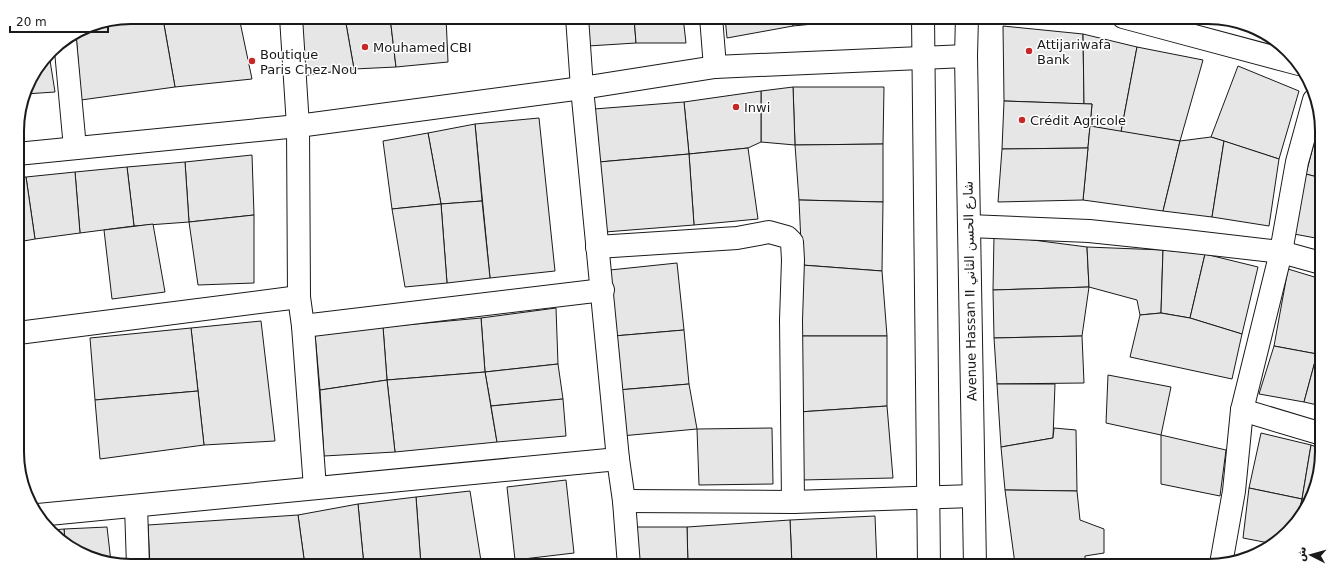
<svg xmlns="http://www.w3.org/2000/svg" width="1339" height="583" font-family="'DejaVu Sans','Noto Sans Arabic',sans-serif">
<rect width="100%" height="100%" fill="#fff"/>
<!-- building -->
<g fill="#e6e6e6" stroke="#1a1a1a">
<path d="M131,17H163V19L83,28L88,26Z"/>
<path d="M163,17H180L163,19Z"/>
<path d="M180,17H239L252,79L175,87L163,19Z"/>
<path d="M390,17L396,67L354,69L345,18Z"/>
<path d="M390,17H446L448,62L396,67Z"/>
<path d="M586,17H634L636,43L588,46Z"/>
<path d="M634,17H683L686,43H636Z"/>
<path d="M725,17H792L793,26L727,38Z"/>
<path d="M792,17H883L793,26Z"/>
<path d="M345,18L354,69L301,76L298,20Z"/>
<path d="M163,19L175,87L81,100L76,33L83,28Z"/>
<path d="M1227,21L1251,26L1257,30L1227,24Z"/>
<path d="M1003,26L1083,34L1084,104L1004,101Z"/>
<path d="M1083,34L1137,47L1121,132L1090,126L1092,104H1084Z"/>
<path d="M1137,47L1203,60L1180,141L1121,132Z"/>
<path d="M49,54L55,92L25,94L29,80Z"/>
<path d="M1238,66L1299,91L1279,159L1211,137Z"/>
<path d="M793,87H884L883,144L795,145Z"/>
<path d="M793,87L795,145L761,142V91Z"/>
<path d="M761,91V142L748,148L689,154L684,102Z"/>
<path d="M1004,101L1092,104L1088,148L1002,149Z"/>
<path d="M684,102L689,154L599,162L594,109Z"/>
<path d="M1321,116V178L1306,174Z"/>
<path d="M539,118L555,271L490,278L475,124Z"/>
<path d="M475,124L482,201L441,204L428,133Z"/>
<path d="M1090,126L1180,141L1163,211L1083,200Z"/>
<path d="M428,133L441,204L392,209L383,141Z"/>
<path d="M1211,137L1224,141L1212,217L1163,211L1180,141Z"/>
<path d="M1224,141L1279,159L1269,226L1212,217Z"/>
<path d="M883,144V202L799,200L795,145Z"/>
<path d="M748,148L758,219L694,225L689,154Z"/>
<path d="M1088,148L1083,200L998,202L1002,149Z"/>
<path d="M689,154L694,225L605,232L599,162Z"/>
<path d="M252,155L254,215L189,222L185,162Z"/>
<path d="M185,162L189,222L134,226L127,167Z"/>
<path d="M127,167L134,226L80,233L75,172Z"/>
<path d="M75,172L80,233L35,239L26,177Z"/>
<path d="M1306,174L1321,178V239L1294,234Z"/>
<path d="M26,177L35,239L18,242L17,178Z"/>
<path d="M799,200L883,202L882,271L802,265Z"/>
<path d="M482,201L490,278L447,283L441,204Z"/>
<path d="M441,204L447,283L405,287L392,209Z"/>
<path d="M254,215V283L198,285L189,222Z"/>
<path d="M153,224L165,292L112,299L104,230Z"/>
<path d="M994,235L1087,247L1089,287L993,290Z"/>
<path d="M1087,247L1163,250L1161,313L1140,315L1137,300L1089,287Z"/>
<path d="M1163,250L1205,254L1190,318L1161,313Z"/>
<path d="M1205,254L1258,267L1242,334L1190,318Z"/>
<path d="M677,263L684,330L614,336L610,270Z"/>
<path d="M802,265L882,271L887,336H800Z"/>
<path d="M1288,269L1321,279L1322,340L1317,354L1274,346Z"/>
<path d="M1089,287L1082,336L994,338L993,290Z"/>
<path d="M556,308L558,364L485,372L481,318Z"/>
<path d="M1161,313L1190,318L1242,334L1232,379L1130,357L1140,315Z"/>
<path d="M481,318L485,372L387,380L383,327Z"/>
<path d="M261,321L275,441L204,445L191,328Z"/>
<path d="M383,327L387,380L320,390L315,334Z"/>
<path d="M191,328L198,391L95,400L90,338Z"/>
<path d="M684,330L689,384L618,390L614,336Z"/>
<path d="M800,336H887V406L799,412Z"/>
<path d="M1082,336L1084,383L997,384L994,338Z"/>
<path d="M1322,340V355L1317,354Z"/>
<path d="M1274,346L1317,354L1304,402L1259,394Z"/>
<path d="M1317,354L1322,355V406L1304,402Z"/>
<path d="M558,364L563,399L491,406L485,372Z"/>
<path d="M485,372L497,442L395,452L387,380Z"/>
<path d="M1108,375L1171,387L1161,435L1106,423Z"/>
<path d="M387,380L395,452L324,456L320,390Z"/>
<path d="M689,384L697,429L621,436L618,390Z"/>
<path d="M997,384H1055L1053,438L1001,447Z"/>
<path d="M198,391L204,445L100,459L95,400Z"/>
<path d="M563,399L566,436L497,442L491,406Z"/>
<path d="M887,406L893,478L801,480L799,412Z"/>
<path d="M772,428L773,484L699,485L697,429Z"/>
<path d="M1054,428L1076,430L1077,491L1005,490L1001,447L1053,438Z"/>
<path d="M1261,433L1311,445L1302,499L1249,488Z"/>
<path d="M1161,435L1226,450L1220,496L1161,484Z"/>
<path d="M1311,445L1322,449V452L1313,495L1309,501L1302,499Z"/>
<path d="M566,480L574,553L515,560L507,487Z"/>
<path d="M1249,488L1302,499L1299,513L1274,544L1243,538Z"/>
<path d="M1005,490L1077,491L1080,520L1104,529V553L1085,556V564H1015Z"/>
<path d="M470,491L481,561L421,566L416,497Z"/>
<path d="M416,497L421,566H364L358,504Z"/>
<path d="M1302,499L1309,501L1299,513Z"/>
<path d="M358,504L364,566H305L298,515Z"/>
<path d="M298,515L305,566H150L148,525Z"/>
<path d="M875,516L877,566H792L790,520Z"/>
<path d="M790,520L792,566H688L687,527Z"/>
<path d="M107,527L111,562L88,557L65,540L64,529Z"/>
<path d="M636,527H687L688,566H638Z"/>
<path d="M64,529L65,540L52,530Z"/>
<rect x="1015" y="564" width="70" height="2"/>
</g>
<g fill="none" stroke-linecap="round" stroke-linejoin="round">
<defs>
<g id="minor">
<path d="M291,17L298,126L299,297L303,326L315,488"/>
<path d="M577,17L582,88L618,459L624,501L629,566"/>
<path d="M711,17L715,67"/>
<path d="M1123,17L1299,64"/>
<path d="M65,40L75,148"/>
<path d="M17,154L298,126L582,88L715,67L966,56"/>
<path d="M969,226L1089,231L1185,241L1281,252L1321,263"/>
<path d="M597,247L737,238L769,232L787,237L792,242L793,260L791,320L793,502"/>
<path d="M303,326L603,290"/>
<path d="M18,333L299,297"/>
<path d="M1242,410L1322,434"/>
<path d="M624,501L793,502L973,496"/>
<path d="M136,506L138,566"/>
<path d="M38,515L618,459"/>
<path d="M1221,564L1234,491L1242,410L1281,252L1297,162L1314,100"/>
</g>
<g id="primary">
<path d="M923,17L929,566"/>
<path d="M967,17L966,56L975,566"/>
</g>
</defs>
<!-- minor casing -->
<use href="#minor" stroke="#1a1a1a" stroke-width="24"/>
<!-- primary casing -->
<use href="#primary" stroke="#1a1a1a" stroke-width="24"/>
<!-- minor -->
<use href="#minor" stroke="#fff" stroke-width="22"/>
<!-- primary -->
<use href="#primary" stroke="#fff" stroke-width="22"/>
</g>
<!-- markers -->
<g fill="#c62828" stroke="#fff" stroke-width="1.5">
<circle cx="365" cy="47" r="4"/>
<circle cx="1029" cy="51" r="4"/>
<circle cx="252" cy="61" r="4"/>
<circle cx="736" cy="107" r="4"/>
<circle cx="1022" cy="120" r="4"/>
</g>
<g text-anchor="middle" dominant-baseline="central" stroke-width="3" stroke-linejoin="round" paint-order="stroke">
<!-- poi labels -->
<g font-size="13" fill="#1a1a1a" stroke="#fff" text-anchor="start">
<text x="1037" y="44">Attijariwafa<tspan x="1037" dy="15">Bank</tspan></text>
<text x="373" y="47">Mouhamed CBI</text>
<text x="260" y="54">Boutique<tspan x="260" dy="15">Paris Chez Nou</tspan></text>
<text x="744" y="107">Inwi</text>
<text x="1030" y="120">Crédit Agricole</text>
</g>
<!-- street labels -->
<g font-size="13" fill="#1a1a1a" stroke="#fff">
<text transform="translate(970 291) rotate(-91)">Avenue Hassan II شارع الحسن الثاني</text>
</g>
</g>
<!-- crop -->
<path d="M0 0H1339V583H0ZM131 24H1208A107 107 0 0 1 1315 131V452A107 107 0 0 1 1208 559H131A107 107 0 0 1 24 452V131A107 107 0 0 1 131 24Z" fill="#fff" fill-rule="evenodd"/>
<path fill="none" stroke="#1a1a1a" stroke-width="2" d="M131 24H1208A107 107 0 0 1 1315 131V452A107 107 0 0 1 1208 559H131A107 107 0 0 1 24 452V131A107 107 0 0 1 131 24Z"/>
<!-- north arrow -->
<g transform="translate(1311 555) rotate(276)" stroke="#ffffff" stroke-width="3" paint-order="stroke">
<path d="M0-3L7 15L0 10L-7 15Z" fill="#1a1a1a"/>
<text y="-6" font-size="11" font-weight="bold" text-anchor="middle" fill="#1a1a1a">ش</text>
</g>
<!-- scale -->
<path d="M10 26v6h98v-6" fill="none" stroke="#1a1a1a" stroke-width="2"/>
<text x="16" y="26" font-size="12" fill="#1a1a1a" stroke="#ffffff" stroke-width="3" paint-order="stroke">20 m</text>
</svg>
